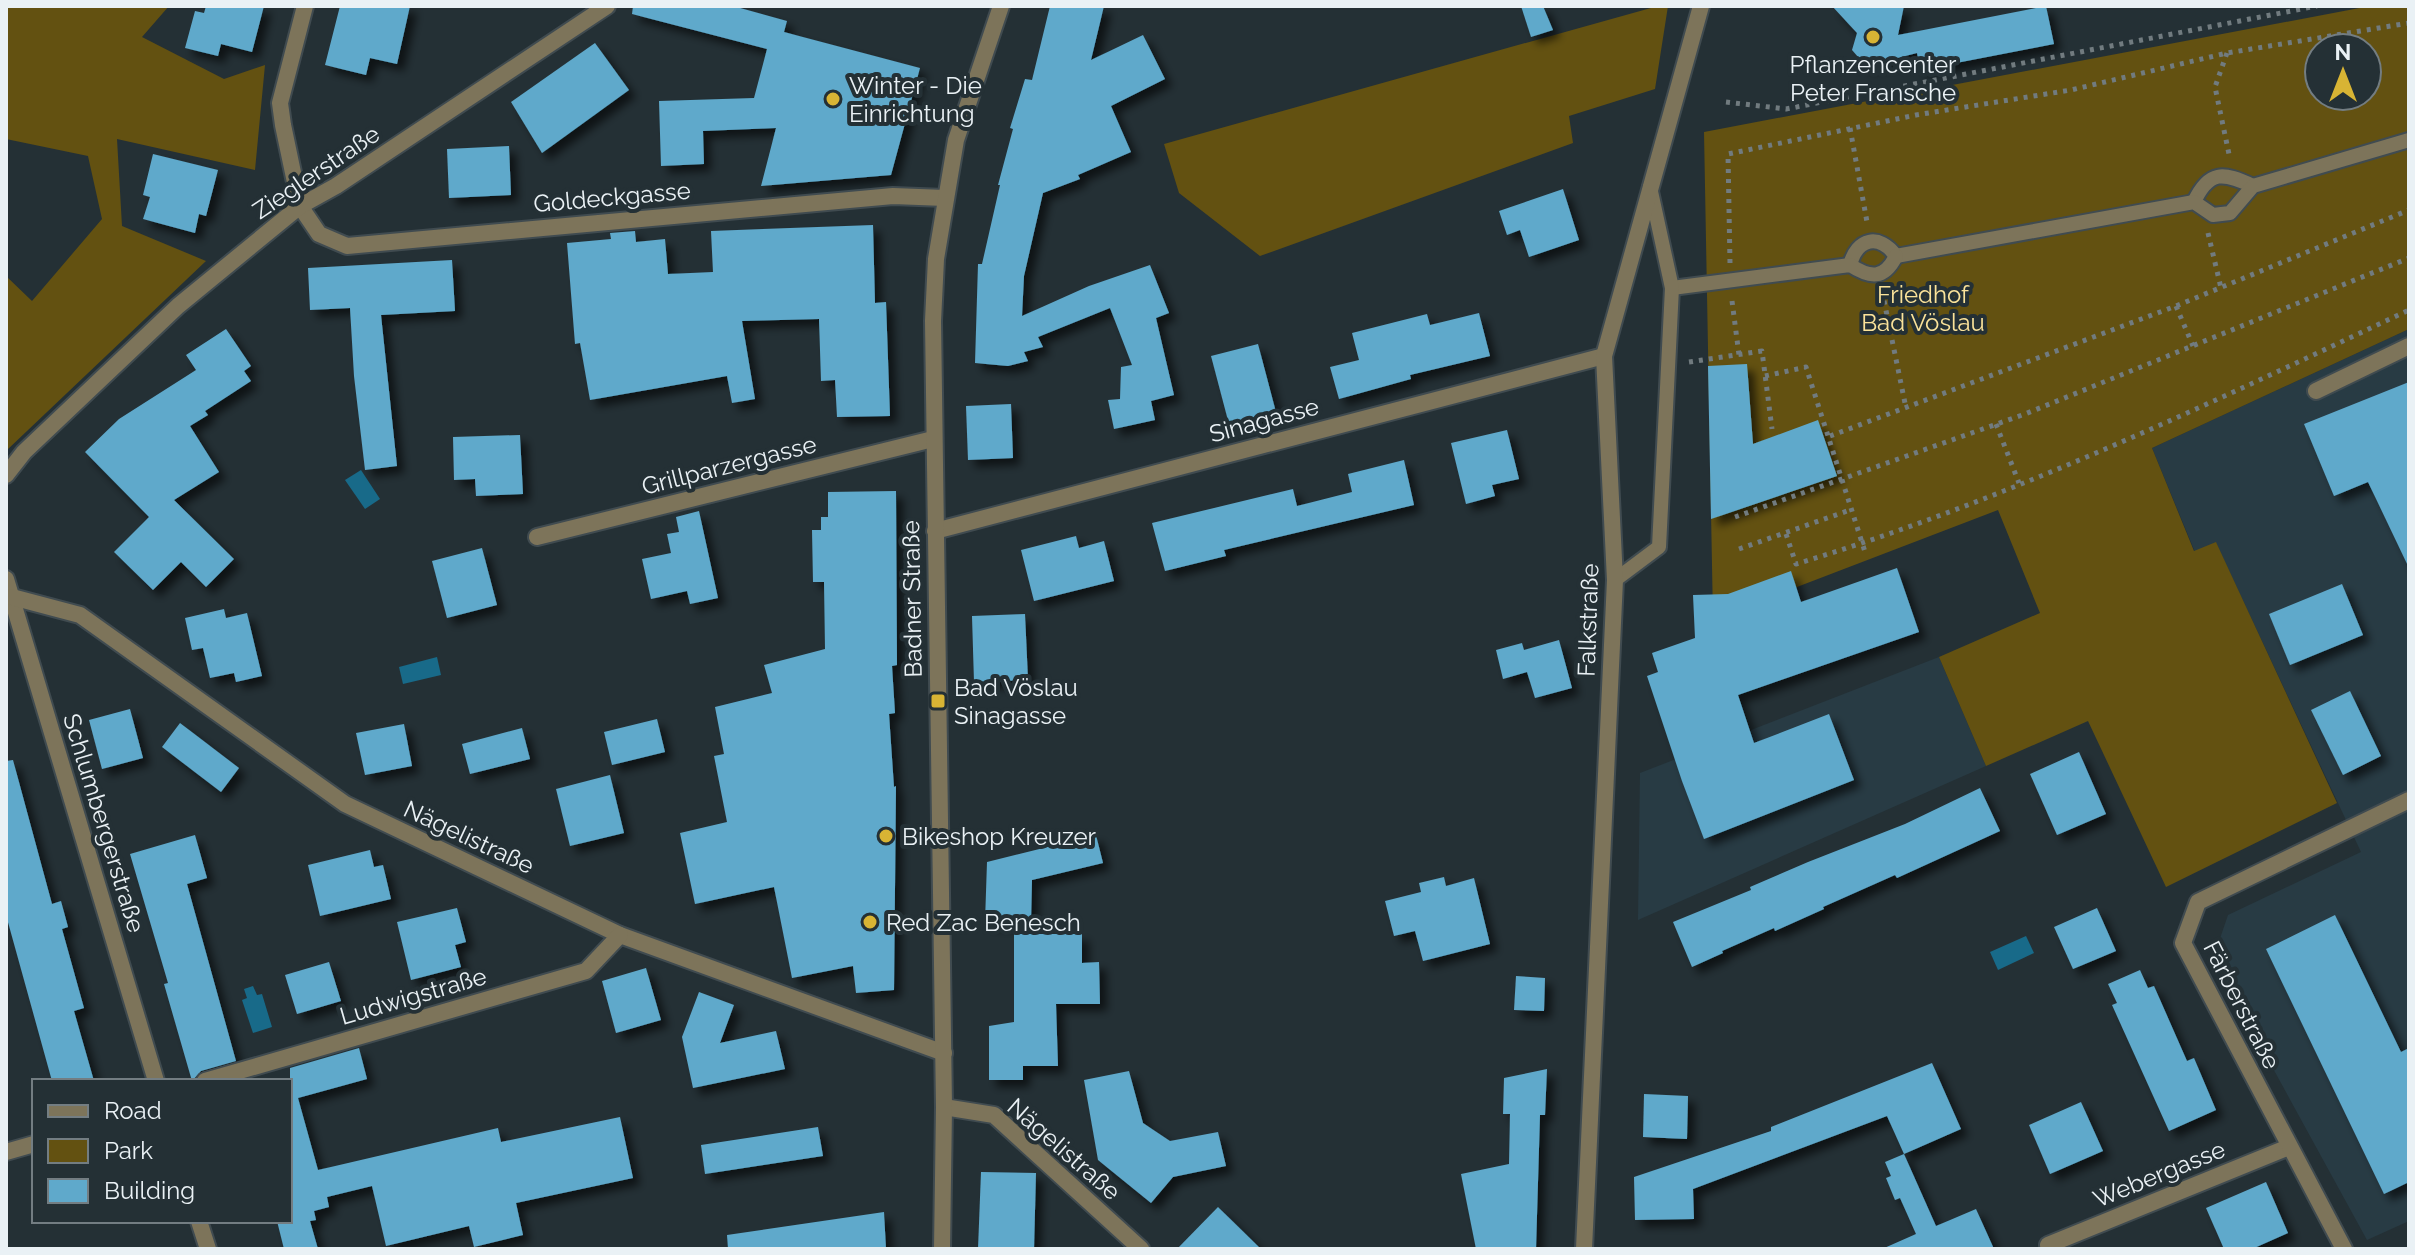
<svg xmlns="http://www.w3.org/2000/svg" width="2415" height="1255" font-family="Raleway,sans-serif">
<defs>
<filter id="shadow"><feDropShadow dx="7" dy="7" stdDeviation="4" flood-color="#0009"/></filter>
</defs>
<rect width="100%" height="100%" fill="#243035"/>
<!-- built -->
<g fill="#283b44">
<path d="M2409,329V1221L2367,1240L2213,959L2228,915L2361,852L2216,543L2195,552L2152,448Z"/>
<path d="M1939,657L1986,766L1638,920L1640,773Z"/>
</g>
<!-- green -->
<g fill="#635111" fill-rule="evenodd">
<path d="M6,6H169L142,37L224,79L265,65L255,170L117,139L122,226L206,261L7,450L6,276L32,301L102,219L88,156L6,139Z"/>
<path d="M1658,6H1668L1655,89L1569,116L1573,143L1260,256L1179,193L1164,144Z"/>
<path d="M2370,6H2409V329L2152,448L2194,551L2216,542L2337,803L2166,887L2088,721L1986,766L1939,657L2040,613L1998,510L1713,619L1704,132ZM2319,48H2367V96H2319Z"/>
</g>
<!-- water -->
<g fill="#186a89">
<path d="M361,470L380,499L365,509L345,480Z"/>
<path d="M437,657L441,675L403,684L399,667Z"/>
<path d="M2026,936L2034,953L1998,970L1990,952Z"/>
<path d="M253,986L257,995L262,994L272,1027L253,1033L242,1000L247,998L244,989Z"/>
</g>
<!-- building -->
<g fill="#5fa9cb" filter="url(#shadow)">
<path d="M206,6H264L252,52L221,44L218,56L185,48L195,11L204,13Z"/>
<path d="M340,6H410L397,64L370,58L366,75L325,65Z"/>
<path d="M633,6H733L787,21L784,32L920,68L891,175L761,186L776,128L703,131L704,164L661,166L659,101L754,98L767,49L632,14Z"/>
<path d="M1050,6H1104L1091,60L1143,35L1165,79L1111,106L1131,152L1078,175L1080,179L1043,193L1024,276L1022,316L1089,286L1150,265L1169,313L1156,318L1174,395L1151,401L1155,420L1114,429L1108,400L1120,399L1121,367L1132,365L1110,308L1038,337L1043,347L1024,352L1028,361L1008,366L975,363L978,264H982L1000,185H998L1013,129L1010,128L1025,79L1032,80Z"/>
<path d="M1521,6H1543L1553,30L1531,37Z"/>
<path d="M1832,6H1904L1898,35L2046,6L2054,44L1920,70L1917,53L1866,66L1852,50L1857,33Z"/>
<path d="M595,43L629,90L542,153L511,102Z"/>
<path d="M509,146L511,195L449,198L447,149Z"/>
<path d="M153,154L218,170L206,216L199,214L195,233L143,219L150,197L143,195Z"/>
<path d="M1563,189L1579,240L1529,257L1520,230L1507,235L1499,211Z"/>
<path d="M873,225L875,303L886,302L890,416L837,417L835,380L821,381L819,319L742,321L755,399L732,403L727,376L590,400L580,343L575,344L567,243L611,239L610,233L635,231L636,242L665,239L668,274L713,272L711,231Z"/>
<path d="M452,260L455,311L381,315L397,466L365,470L354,376L350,308L310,310L308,268Z"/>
<path d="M1479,313L1490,356L1410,375L1411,379L1339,399L1330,367L1359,360L1352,333L1427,314L1430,325Z"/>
<path d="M226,329L251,366L244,371L251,381L205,411L208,415L190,426L219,472L174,500L234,559L206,587L181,562L153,590L114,552L149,517L85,452L119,419L196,370L186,355Z"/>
<path d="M1258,344L1277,416L1230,428L1211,356Z"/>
<path d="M1747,364L1753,444L1818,420L1837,476L1711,519L1708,366Z"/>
<path d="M2409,382V568L2368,482L2334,496L2304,424Z"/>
<path d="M1011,404L1013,458L968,460L966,406Z"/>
<path d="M1507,430L1519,479L1492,485L1495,496L1466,504L1451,443Z"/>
<path d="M520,435L523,494L476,496L475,479L454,480L453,437Z"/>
<path d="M1404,460L1414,505L1224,550L1226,556L1165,571L1152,523L1293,489L1297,506L1352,492L1348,474Z"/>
<path d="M896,491L897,665L892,666L895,713L889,714L894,787L896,786L894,990L856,993L853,966L792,978L774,887L695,904L680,833L727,822L714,756L724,754L715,707L772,693L764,665L825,649L824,582H813L812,530H821V517H828V492Z"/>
<path d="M699,511L718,598L690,604L687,591L651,599L642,559L671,553L667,534L679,532L676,517Z"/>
<path d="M1076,536L1079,548L1104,541L1114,581L1034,601L1021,550Z"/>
<path d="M482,548L497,605L447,618L432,561Z"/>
<path d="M1897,568L1919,632L1738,695L1754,743L1829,714L1854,780L1704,839L1682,781L1647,676L1658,672L1652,653L1695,638L1693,595L1728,594L1791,571L1801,602Z"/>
<path d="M2342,584L2363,635L2290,665L2269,614Z"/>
<path d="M224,609L226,618L247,613L262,676L236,682L234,673L210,678L203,648L192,650L185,618Z"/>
<path d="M1025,614L1028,680L974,682L972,616Z"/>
<path d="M1559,640L1572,688L1535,698L1527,672L1503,679L1496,650L1522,643L1524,650Z"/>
<path d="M2350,691L2381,756L2343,775L2311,710Z"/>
<path d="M130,709L143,758L102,769L89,720Z"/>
<path d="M657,719L665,752L612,765L604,732Z"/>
<path d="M180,723L239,768L221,792L162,747Z"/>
<path d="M404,724L412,766L365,775L356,733Z"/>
<path d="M522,728L530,759L470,774L462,744Z"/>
<path d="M2079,752L2106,814L2057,835L2030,774Z"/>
<path d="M13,760L52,904L61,901L68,927L62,929L84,1008L74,1011L94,1081H52L6,915V761Z"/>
<path d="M610,775L624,833L570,846L556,789Z"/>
<path d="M1980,788L2000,831L1897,878L1895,875L1823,907L1824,909L1775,931L1774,928L1722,951L1723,953L1692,967L1673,922L1751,890L1750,887L1808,862L1905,824Z"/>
<path d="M195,835L207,878L187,884L236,1061L201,1071L192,1081L164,984L168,983L130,854Z"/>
<path d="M1096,835L1103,863L1032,880L1031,923L985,922L987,862Z"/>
<path d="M370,850L374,867L383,865L391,899L320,916L308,865Z"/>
<path d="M1444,877L1446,886L1474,878L1490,944L1423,961L1415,931L1394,936L1385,901L1421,892L1419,883Z"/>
<path d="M457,908L466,942L455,945L461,967L411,980L397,922Z"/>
<path d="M2097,908L2116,951L2073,969L2054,927Z"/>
<path d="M2335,915L2401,1052L2409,1048V1182L2384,1194L2266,949Z"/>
<path d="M1014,934H1082V963L1099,962L1100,1004H1056L1058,1066H1023V1080H989V1026L1014,1022Z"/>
<path d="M329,962L341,1001L297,1014L285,975Z"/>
<path d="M646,968L661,1020L616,1033L602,981Z"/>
<path d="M2140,970L2148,988L2154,986L2187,1061L2194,1058L2216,1110L2169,1131L2112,1005L2117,1003L2108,984Z"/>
<path d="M1516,976L1545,978L1544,1011L1514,1010Z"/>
<path d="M699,992L734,1005L720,1043L776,1031L785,1069L693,1088L682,1037Z"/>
<path d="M359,1048L367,1079L298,1098L318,1170L498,1128L501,1142L620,1117L633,1178L516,1203L523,1235L474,1247L469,1226L386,1246L372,1186L327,1197L329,1207L314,1211L316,1220L310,1221L318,1249H284L277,1221H290V1068Z"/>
<path d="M1932,1063L1961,1129L1904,1154L1936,1226L1976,1209L1994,1249H1882L1916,1234L1900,1198L1895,1200L1886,1178L1891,1176L1885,1162L1904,1154L1887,1116L1693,1189L1694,1219L1635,1220L1634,1177L1771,1131V1127Z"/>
<path d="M1547,1069L1545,1115H1540L1536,1249H1476L1461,1174L1509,1164L1510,1114H1503L1504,1078Z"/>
<path d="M1129,1071L1143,1123L1170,1141L1218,1132L1226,1166L1173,1177L1151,1203L1098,1160L1084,1080Z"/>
<path d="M1644,1094L1688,1096L1687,1139L1643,1137Z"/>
<path d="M2081,1102L2103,1151L2050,1174L2029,1125Z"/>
<path d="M818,1127L823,1156L705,1174L701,1145Z"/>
<path d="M981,1172L1036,1173L1034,1249H978Z"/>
<path d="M2266,1182L2288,1233L2252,1249H2224L2206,1208Z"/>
<path d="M1218,1207L1261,1249H1177Z"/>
<path d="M884,1212L886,1249H728L727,1235Z"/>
</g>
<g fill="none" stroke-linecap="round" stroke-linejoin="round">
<defs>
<g id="service">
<path d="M2194,202C2209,170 2223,172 2253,186"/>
<path d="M1896,256L2194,202L2213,215L2230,213L2253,186L2409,140"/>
<path d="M1850,265C1857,238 1879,233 1896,256"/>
<path d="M1672,288L1850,265C1870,278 1884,280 1896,256"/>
<path d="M1615,580L1659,547L1672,288L1650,187"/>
</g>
<g id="minor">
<path d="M305,6L280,103L283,125L300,206L319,234L347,246L893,196L945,198"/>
<path d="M2316,391L2409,346"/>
<path d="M6,475L24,452L178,306L300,206L336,186L607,6"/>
<path d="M935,531L1604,356"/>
<path d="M537,537L933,439"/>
<path d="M6,579L156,1081"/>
<path d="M12,597L80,615L345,804L620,935L944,1053"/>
<path d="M205,1081L586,971L620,935"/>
<path d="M944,1107L994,1115L1141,1249"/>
<path d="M6,1152L34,1144"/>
<path d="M199,1221L208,1249"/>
<path d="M2048,1245L2289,1147"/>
<path d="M1584,1249L1615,580L1604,356L1701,6"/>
<path d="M2344,1249L2183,943L2198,902L2409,800"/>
</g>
<path id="tertiary" d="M942,1249L944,1107L933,321L936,259L956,140L1001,6"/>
</defs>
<!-- service casing -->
<use href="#service" stroke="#404b50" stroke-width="18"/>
<!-- minor casing -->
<use href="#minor" stroke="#404b50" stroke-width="20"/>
<!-- tertiary casing -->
<use href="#tertiary" stroke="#404b50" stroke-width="20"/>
<!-- path -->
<g stroke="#717b7f" stroke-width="5" stroke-dasharray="4 6" stroke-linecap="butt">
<path d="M2227,53L2215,87L2230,159"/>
<path d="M1726,102L1786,109L2317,6"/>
<path d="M1850,128L1867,222"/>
<path d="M2208,233L2221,288"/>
<path d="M1730,263L1728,154L1916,115L2071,90L2227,53L2409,23"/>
<path d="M1882,291L1906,408"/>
<path d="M1732,301L1739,355"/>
<path d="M2176,306L2193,346"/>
<path d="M1689,362L1762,351L1772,429"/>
<path d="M1765,376L1806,367L1866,555"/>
<path d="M1996,424L2019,483"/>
<path d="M1830,436L2176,306L2409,210"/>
<path d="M1735,517L2025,414L2409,258"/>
<path d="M1786,534L1796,564C2008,500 2209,404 2409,310"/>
<path d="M1739,549L1850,510"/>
</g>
<!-- service -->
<use href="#service" stroke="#7d745a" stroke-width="14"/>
<!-- minor -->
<use href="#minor" stroke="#7d745a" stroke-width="16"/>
<!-- tertiary -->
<use href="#tertiary" stroke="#7d745a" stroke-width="16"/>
</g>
<!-- markers -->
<g fill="#d8b434" stroke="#243035" stroke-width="3">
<circle cx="1873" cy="37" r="8"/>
<circle cx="833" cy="99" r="8"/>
<rect x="930" y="693" width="16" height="16" rx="4"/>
<circle cx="886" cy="836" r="8"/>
<circle cx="870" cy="922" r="8"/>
</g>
<g text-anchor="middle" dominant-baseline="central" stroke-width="8" stroke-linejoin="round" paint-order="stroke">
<!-- poi labels -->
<g font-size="24" fill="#eaf1f5" stroke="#243035" text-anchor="start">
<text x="1873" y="64" text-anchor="middle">Pflanzencenter<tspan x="1873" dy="28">Peter Fransche</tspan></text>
<text x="849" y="85">Winter - Die<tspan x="849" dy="28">Einrichtung</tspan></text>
<text x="954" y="687">Bad Vöslau<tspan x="954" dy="28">Sinagasse</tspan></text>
<text x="902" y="836">Bikeshop Kreuzer</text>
<text x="886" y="922">Red Zac Benesch</text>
</g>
<!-- street labels -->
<g font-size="24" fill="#eaf1f5" stroke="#243035">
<text transform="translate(316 172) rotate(-34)">Zieglerstraße</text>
<text transform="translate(612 197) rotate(-5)">Goldeckgasse</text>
<text transform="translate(1264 420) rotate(-15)">Sinagasse</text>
<text transform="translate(729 465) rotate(-14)">Grillparzergasse</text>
<text transform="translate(912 599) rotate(-91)">Badner Straße</text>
<text transform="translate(1588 620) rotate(-88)">Falkstraße</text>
<text transform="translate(104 823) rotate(73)">Schlumbergerstraße</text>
<text transform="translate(469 837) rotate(25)">Nägelistraße</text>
<text transform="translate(413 996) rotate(-16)">Ludwigstraße</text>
<text transform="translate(2242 1005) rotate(63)">Färberstraße</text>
<text transform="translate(1064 1149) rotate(41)">Nägelistraße</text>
<text transform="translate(2159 1174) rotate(-22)">Webergasse</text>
</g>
<!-- park labels -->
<g font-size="24" fill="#fbe39a" stroke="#243035">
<text x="1923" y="294">Friedhof<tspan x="1923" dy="28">Bad Vöslau</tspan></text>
</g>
</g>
<!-- border -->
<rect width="2415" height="1255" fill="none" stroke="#eaf1f5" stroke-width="16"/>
<!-- legend -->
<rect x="32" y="1079" width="260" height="144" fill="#243035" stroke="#737d82" stroke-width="2"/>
<rect x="48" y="1105" width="40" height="12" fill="#7d745a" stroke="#737d82" stroke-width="2"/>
<text x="104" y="1119" font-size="24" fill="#eaf1f5">Road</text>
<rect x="48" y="1139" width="40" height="24" fill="#635111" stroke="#737d82" stroke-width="2"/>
<text x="104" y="1159" font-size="24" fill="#eaf1f5">Park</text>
<rect x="48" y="1179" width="40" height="24" fill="#5fa9cb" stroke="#737d82" stroke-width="2"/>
<text x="104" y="1199" font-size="24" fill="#eaf1f5">Building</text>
<!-- north arrow -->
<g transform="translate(2343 72)"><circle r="38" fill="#243035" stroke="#737d82" stroke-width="2"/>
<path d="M0-6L14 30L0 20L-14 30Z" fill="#d8b434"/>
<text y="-12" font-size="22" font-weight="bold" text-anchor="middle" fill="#eaf1f5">N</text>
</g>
</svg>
